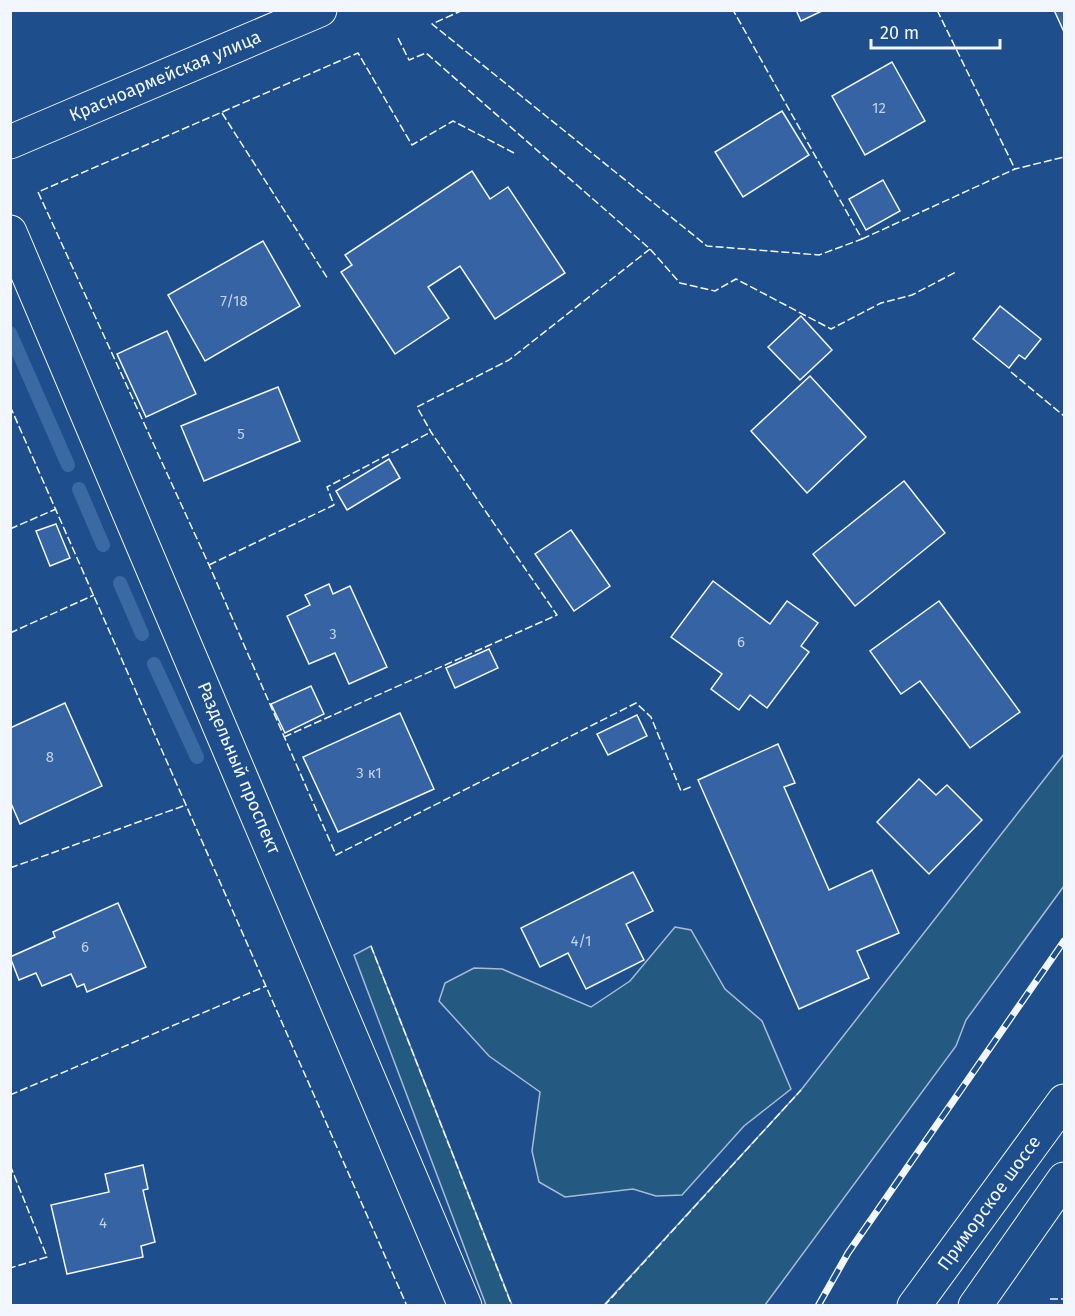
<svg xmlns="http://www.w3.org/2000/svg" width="1075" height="1316" font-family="'Fira Sans',sans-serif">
<rect width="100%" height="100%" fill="#1f4e8c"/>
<!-- green -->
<g fill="#245a82" stroke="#a8bbd7" stroke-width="1.5">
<path d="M1064,754V886L966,1020L956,1046L765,1305H604L801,1090Z"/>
<path d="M675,927L691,930L725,989L762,1021L791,1089L744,1126L682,1195L656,1196L633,1189L565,1197L539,1182L532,1151L540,1092L489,1056L439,1001L445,983L474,968L502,969L591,1007L630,981Z"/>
<path d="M371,946L512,1305H486L354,955Z"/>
</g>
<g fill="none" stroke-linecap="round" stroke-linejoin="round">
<!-- stream -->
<g stroke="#3b69a3" stroke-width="14">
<path d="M10,333L68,465"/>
<path d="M79,489L103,545"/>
<path d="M120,583L142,634"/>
<path d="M154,664L197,757"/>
</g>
</g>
<!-- building -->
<g fill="#3563a3" stroke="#f2f6ff" stroke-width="1.5">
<path d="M796,10H824L801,21Z"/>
<path d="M1054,10H1064V32Z"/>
<path d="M892,62L925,121L865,155L832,96Z"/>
<path d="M782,111L809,155L743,197L715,152Z"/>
<path d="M472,171L490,199L508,187L565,273L495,319L460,266L428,287L449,318L395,354L341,272L352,265L345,255Z"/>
<path d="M883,180L900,211L866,230L849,199Z"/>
<path d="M263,241L300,306L205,361L168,295Z"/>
<path d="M1000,306L1041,339L1025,359L1019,355L1009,368L973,339Z"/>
<path d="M801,316L832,350L800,380L768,347Z"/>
<path d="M167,331L196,394L146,417L117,354Z"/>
<path d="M810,376L866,437L807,493L751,431Z"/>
<path d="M278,387L300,441L204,481L181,426Z"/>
<path d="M389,459L400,478L347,510L336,491Z"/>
<path d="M904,481L945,533L855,606L813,554Z"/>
<path d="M56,524L70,558L50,566L36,531Z"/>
<path d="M571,530L610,586L574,611L535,554Z"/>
<path d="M713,581L770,624L787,601L818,623L801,646L809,652L767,708L750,695L739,710L711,689L722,674L671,637Z"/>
<path d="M329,584L333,594L350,586L387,667L349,684L335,653L309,664L287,616L310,605L305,595Z"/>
<path d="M939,601L1020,712L970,748L920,681L901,694L870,651Z"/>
<path d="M489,649L498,668L455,688L446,668Z"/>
<path d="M311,686L324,714L285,733L271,704Z"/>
<path d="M65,703L102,786L20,824L10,801V728Z"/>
<path d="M400,713L434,789L338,832L303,757Z"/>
<path d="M637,715L647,736L608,755L597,734Z"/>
<path d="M778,744L795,783L784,787L829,890L872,870L899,933L857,951L869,978L799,1009L698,780Z"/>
<path d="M919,779L936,795L947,785L982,820L929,874L877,822Z"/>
<path d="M633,872L653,911L626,924L644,960L586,989L568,953L540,967L521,928Z"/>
<path d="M118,903L146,967L87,992L84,984L77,987L71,974L42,986L36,973L19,980L10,957L55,937L53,932Z"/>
<path d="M143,1165L148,1189L143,1190L155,1242L141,1246L143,1257L67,1274L51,1205L109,1192L105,1174Z"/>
</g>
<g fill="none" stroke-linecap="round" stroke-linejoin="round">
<defs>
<path id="street" d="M10,142L320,10"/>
<path id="secondary" d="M10,232L465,1306"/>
<g id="primary">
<path d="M914,1306L1064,1101"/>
<path d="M975,1306L1064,1179"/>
</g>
</defs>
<!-- street casing -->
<use href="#street" stroke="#f2f6ff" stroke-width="35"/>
<!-- secondary casing -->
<use href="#secondary" stroke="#f2f6ff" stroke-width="35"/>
<!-- primary casing -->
<use href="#primary" stroke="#f2f6ff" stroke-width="35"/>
<!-- street -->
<use href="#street" stroke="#1f4e8c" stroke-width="33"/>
<!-- secondary -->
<use href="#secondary" stroke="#1f4e8c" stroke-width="33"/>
<!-- primary -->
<use href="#primary" stroke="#1f4e8c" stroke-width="33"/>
<defs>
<path id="rail" d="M818,1306L848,1253L1064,941"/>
</defs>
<!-- rail casing -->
<use href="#rail" stroke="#f2f6ff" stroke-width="7"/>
<!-- rail -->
<use href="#rail" stroke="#1f4e8c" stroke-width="4.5" stroke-dasharray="14" stroke-linecap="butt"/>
<!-- fence -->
<g stroke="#f2f6ff" stroke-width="1.5" stroke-dasharray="8 3" stroke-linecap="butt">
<path d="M463,10L432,24L707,246L819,255L862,239L733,10"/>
<path d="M937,10L1015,169"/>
<path d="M398,38L409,60L426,53L650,249L680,283L715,291L736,279L831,329L881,303L912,295L956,272"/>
<path d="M222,113L328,279"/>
<path d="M514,153L453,121L412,145L358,53L38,192L209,565L336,855L636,703L651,717L681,791L693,786"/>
<path d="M862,239L1015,169L1064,157"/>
<path d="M1011,372L1064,416"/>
<path d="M10,406L407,1306"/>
<path d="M10,529L56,509"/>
<path d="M209,565L334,505L327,487L431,432"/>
<path d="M10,633L94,595"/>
<path d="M284,737L557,615L431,432L417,407L509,360L650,249"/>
<path d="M10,868L186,805"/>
<path d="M371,946L512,1306"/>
<path d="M10,1095L266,986"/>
<path d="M10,1165L47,1257L10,1268"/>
<path d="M1050,1299H1064"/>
<path d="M604,1306L801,1090"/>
</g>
</g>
<g text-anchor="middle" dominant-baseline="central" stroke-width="4.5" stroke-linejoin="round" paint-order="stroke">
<!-- number labels -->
<g font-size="15" fill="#c3d1e8">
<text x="879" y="108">12</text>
<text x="234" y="301">7/18</text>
<text x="241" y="434">5</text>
<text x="333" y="634">3</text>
<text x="741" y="642">6</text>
<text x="50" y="757">8</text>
<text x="369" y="773">3 к1</text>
<text x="581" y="941">4/1</text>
<text x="85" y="947">6</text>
<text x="103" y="1223">4</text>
</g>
<!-- street labels -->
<g font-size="18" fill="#f2f6ff" stroke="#1f4e8c">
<text transform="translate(165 76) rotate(-23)">Красноармейская улица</text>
<text transform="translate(239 768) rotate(67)">Раздельный проспект</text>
<text transform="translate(989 1203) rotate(-54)">Приморское шоссе</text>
</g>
</g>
<!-- border -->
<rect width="1075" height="1316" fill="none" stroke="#f2f6ff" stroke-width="24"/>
<!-- scale -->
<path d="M871 39v9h129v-9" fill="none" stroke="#f2f6ff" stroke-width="3"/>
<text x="880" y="39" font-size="18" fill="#f2f6ff" stroke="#1f4e8c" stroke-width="4.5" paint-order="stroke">20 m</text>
</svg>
